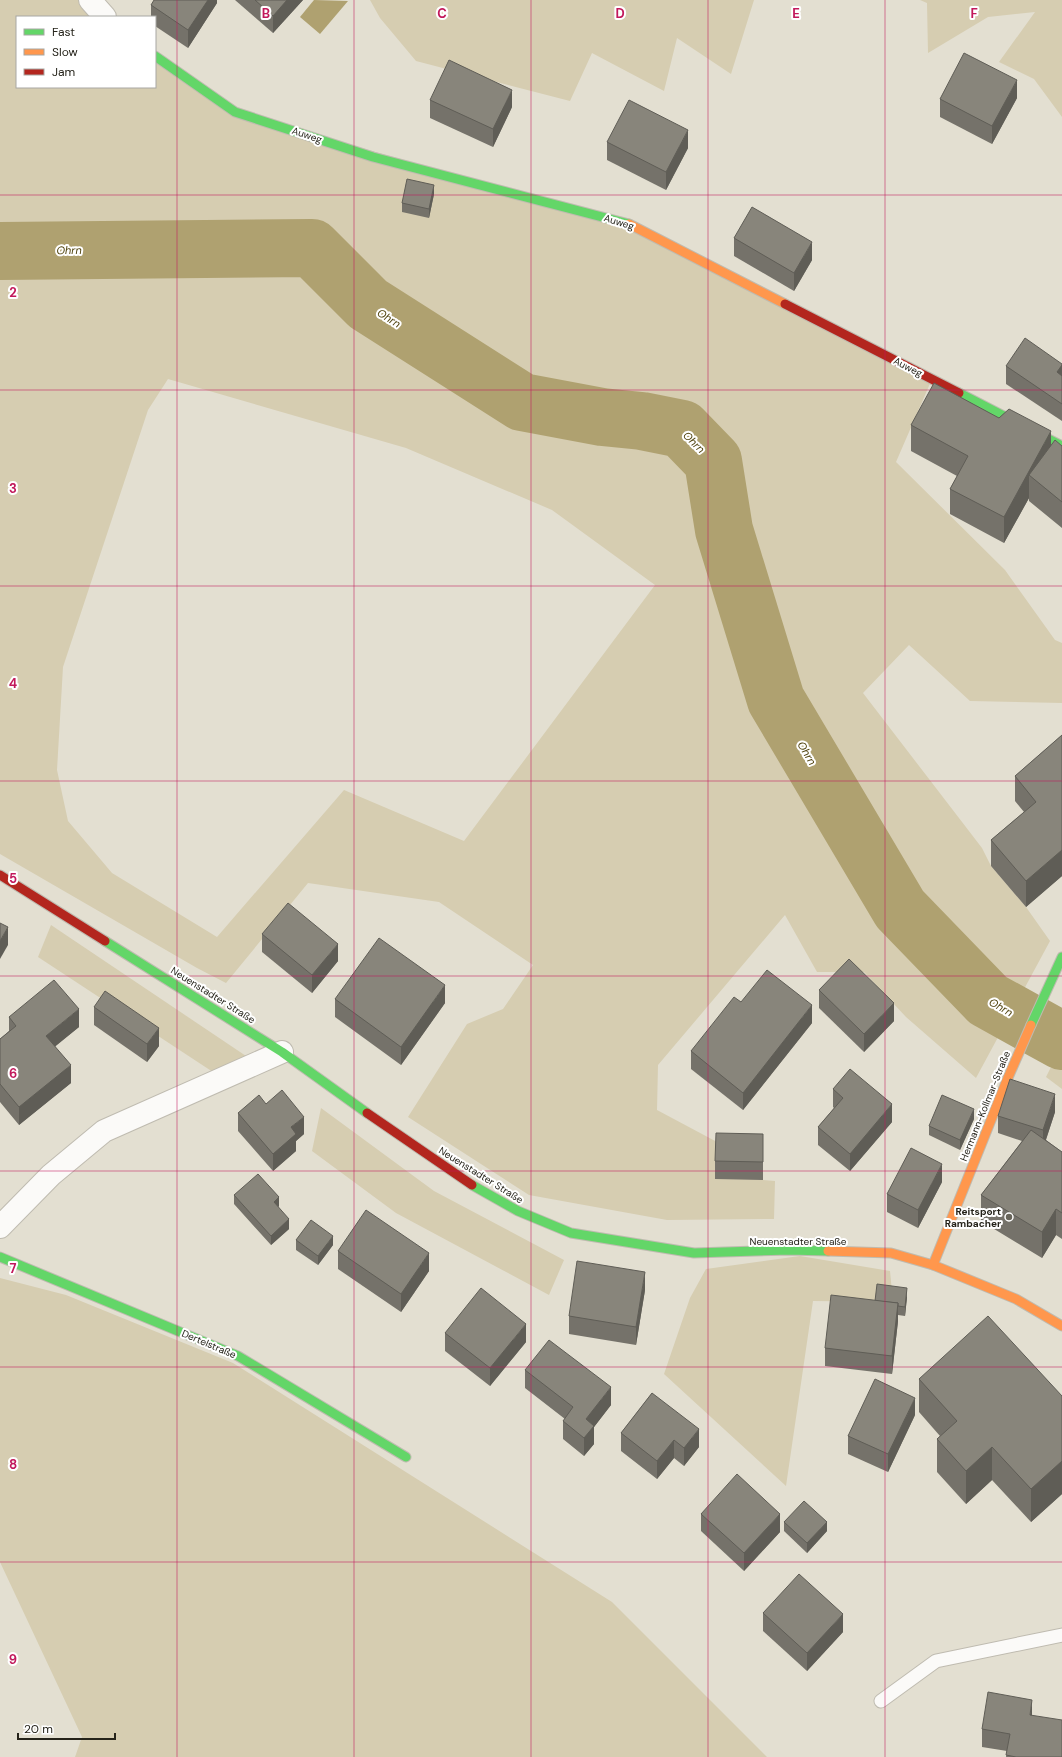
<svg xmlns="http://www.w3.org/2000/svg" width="1062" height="1757" font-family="'DM Sans',sans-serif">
<rect width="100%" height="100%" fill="#e3dfd1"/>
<!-- green -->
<g fill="#d6cdb1" fill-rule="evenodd">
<path d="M0,0H90L105,17H17V87H155V56L235,112L632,225L932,379L896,462L1005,570L1055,640L1062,643V703L970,701L909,645L863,693L982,848L991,866L1026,907L1050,941L976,1078L906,1017L864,972H817L785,915L658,1065L657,1110L717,1142L763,1180L775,1181L774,1219L667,1220L529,1195L408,1117L467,1024L503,1009L533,965L439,902L308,883L226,983L197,968L0,854ZM168,379L406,448L552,510L655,585L464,841L344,790L217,937L112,873L68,821L57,770L63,667L148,410Z"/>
<path d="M370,0H754L731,74L677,38L664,91L592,53L570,101L416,61L380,18Z"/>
<path d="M920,0H1062V117L1034,79L999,62L1035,12L988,17L928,53L927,3Z"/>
<path d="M51,925L246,1056L216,1074L38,957Z"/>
<path d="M1062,1045V1089L1046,1077Z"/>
<path d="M321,1108L434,1191L564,1260L549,1295L396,1213L312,1151Z"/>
<path d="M800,1256L890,1271L893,1302L813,1301L786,1486L664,1374L690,1298L706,1269Z"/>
<path d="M0,1278L66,1295L233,1363L612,1602L767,1757H75L82,1737L0,1562Z"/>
</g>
<!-- water -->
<path fill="#afa170" d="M314,0L348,1L320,34L300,17Z"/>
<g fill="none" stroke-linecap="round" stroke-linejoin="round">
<!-- river -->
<path stroke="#afa170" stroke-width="58" d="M0,251L312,248L368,304L522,402L602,417L642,421L682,429L713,461L724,530L776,700L900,909L988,1000L1062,1041"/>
<defs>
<path id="lane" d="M881,1701L936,1661L1062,1635"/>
<g id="street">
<path d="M90,0L105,17"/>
<path d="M0,1227L51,1175L104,1131L282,1052"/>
</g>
<g id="fast">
<path d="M155,56L235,112L373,157L629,224"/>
<path d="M959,393L1062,446"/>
<path d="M105,941L282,1052L367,1113"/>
<path d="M1031,1025L1062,957"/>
<path d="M472,1185L518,1211L571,1233L694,1253L789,1250L828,1251"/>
<path d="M0,1257L238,1356L406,1457"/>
</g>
<g id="slow">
<path d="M629,224L785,304"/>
<path d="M828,1251L891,1253L933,1265L1016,1299L1062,1326"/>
<path d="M933,1265L1007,1080L1031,1025"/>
</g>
<g id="jam">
<path d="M785,304L959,393"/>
<path d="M0,875L105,941"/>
<path d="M367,1113L472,1185"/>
</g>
</defs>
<!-- lane casing -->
<use href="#lane" stroke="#bfbbb0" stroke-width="15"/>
<!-- street casing -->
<use href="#street" stroke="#bfbbb0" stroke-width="24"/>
<!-- fast casing -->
<use href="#fast" stroke="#bfbbb0" stroke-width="11"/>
<!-- slow casing -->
<use href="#slow" stroke="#bfbbb0" stroke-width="11"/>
<!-- jam casing -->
<use href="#jam" stroke="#bfbbb0" stroke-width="11"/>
<!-- lane -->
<use href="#lane" stroke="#fbfaf8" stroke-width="13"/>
<!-- street -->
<use href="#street" stroke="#fbfaf8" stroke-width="22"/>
<!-- fast -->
<use href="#fast" stroke="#63d668" stroke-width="9"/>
<!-- slow -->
<use href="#slow" stroke="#ff974d" stroke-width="9"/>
<!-- jam -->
<use href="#jam" stroke="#b3261e" stroke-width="9"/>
</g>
<!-- wall -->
<g fill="#75726a">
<path d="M217,0V3L188,48L155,26V17H151V5Z"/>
<path d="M235,0H303L273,33Z"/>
<path d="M1017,98L992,144L940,117V99Z"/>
<path d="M430,100L512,107L493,147L430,118Z"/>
<path d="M607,142L688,148L666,190L607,160Z"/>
<path d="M434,194L429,218L402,212V203Z"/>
<path d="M734,238L812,260L794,291L734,256Z"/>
<path d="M1062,364V421L1006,384V366Z"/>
<path d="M911,425L1051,446H1062V528L1029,501V498L1004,543L950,514V489L957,476L911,451Z"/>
<path d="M1062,735V876L1026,907L991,866V840L1024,812L1015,801V776Z"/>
<path d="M262,934L338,961L312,993L262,952Z"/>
<path d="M819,990L894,1021L864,1052L819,1008Z"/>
<path d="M335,999L445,1003L401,1065L335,1017Z"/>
<path d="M741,1002L812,1023L743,1110L691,1069V1051Z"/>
<path d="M94,1007L159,1046L147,1062L94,1025Z"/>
<path d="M9,1017L79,1027L55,1046L71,1083L19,1125L0,1102V1039L9,1031Z"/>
<path d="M833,1089L892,1122L850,1171L818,1145V1127L834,1108L833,1107Z"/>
<path d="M266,1104L304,1134L296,1141V1151L273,1171L238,1131V1113Z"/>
<path d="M1055,1112L1046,1140L1062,1152V1239L1056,1235L1042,1258L981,1221V1195L1022,1141L998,1133V1116Z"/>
<path d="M974,1119L960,1150L929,1135V1126Z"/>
<path d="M763,1152V1180L715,1179V1161Z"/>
<path d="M942,1182L918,1228L887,1212V1194Z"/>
<path d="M234,1195L279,1206L278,1207L289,1229L271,1245L234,1204Z"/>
<path d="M296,1240L333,1245L318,1265L296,1250Z"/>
<path d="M338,1251L429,1271L401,1312L338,1269Z"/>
<path d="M645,1290L636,1345L569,1334V1316Z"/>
<path d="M907,1297L905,1316L898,1315V1321L892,1374L825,1366V1348L875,1301Z"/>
<path d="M445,1333L526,1342L490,1386L445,1351Z"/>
<path d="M525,1370L611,1405L594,1427V1444L584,1456L563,1439V1421L565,1419L525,1388Z"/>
<path d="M919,1379L1062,1396V1494L1031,1522L992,1480L966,1504L937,1472V1439L940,1436L919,1412Z"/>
<path d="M652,1393L699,1447L684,1466L674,1458L657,1479L621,1451V1433Z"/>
<path d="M915,1415L888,1472L848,1454V1436Z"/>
<path d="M701,1514L780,1532L744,1571L701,1531Z"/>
<path d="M784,1522L827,1531L807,1553L784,1531Z"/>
<path d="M763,1613L843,1632L807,1671L763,1631Z"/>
<path d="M1032,1715L1062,1757H1006L1007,1751L982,1747V1729Z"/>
</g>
<!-- shaded-wall -->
<g fill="#5f5d56">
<path d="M208,0H217V3L188,48V30Z"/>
<path d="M287,0H303L273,33V16Z"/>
<path d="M1017,80V98L992,144V126Z"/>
<path d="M512,90V107L493,147V129Z"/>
<path d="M688,130V148L666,190V172Z"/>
<path d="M434,185V194L429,218V209Z"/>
<path d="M812,242V260L794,291V273Z"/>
<path d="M1062,365V383L1057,372Z"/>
<path d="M1051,431V456L1029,475V498L1004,543V517Z"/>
<path d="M1062,850V876L1026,907V881Z"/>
<path d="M8,927V945L0,959V941Z"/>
<path d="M338,944V961L312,993V975Z"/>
<path d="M445,985V1003L401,1065V1047Z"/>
<path d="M894,1003V1021L864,1052V1034Z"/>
<path d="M812,1005V1023L743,1110V1093Z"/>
<path d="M79,1009V1027L46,1054V1036Z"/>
<path d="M159,1028V1046L147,1062V1044Z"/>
<path d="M71,1065V1083L19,1125V1107Z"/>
<path d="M1055,1094V1112L1043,1148V1130Z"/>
<path d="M892,1104V1122L850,1171V1154Z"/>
<path d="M974,1109V1119L960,1150V1140Z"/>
<path d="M304,1117V1134L296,1141V1151L273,1171V1154L291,1127Z"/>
<path d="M942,1164V1182L918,1228V1210Z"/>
<path d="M279,1197V1206L274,1211V1202Z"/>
<path d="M1056,1209V1235L1042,1258V1232Z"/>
<path d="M289,1219V1229L271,1245V1236Z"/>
<path d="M333,1236V1245L318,1265V1256Z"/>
<path d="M429,1253V1271L401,1312V1294Z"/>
<path d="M645,1272V1290L636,1345V1327Z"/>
<path d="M907,1288V1297L905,1316V1307Z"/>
<path d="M898,1303V1321L892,1374V1356Z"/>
<path d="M526,1324V1342L490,1386V1368Z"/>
<path d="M611,1387V1405L594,1427V1444L584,1456V1438L586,1419Z"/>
<path d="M915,1398V1415L888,1472V1454Z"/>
<path d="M699,1429V1447L684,1466V1448Z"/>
<path d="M674,1440V1458L657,1479V1461Z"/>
<path d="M992,1447V1480L966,1504V1471Z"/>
<path d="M1062,1461V1494L1031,1522V1489Z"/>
<path d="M780,1514V1532L744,1571V1553Z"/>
<path d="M827,1522V1531L807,1553V1543Z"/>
<path d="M843,1614V1632L807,1671V1653Z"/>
<path d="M1032,1700V1718L1030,1715Z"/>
</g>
<!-- building -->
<g fill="#88857b" stroke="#5f5d56">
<path d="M154,0H208L188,30L151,5Z"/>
<path d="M255,0H287L273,16Z"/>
<path d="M964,53L1017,80L992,126L940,99Z"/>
<path d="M449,60L512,90L493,129L430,100Z"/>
<path d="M629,100L688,130L666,172L607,142Z"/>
<path d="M407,179L434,185L429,209L402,203Z"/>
<path d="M752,207L812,242L794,273L734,238Z"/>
<path d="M1025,338L1062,364V365L1057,372L1062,376V404L1006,366Z"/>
<path d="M934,383L999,418L1009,409L1051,431L1004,517L950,489L968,456L911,425Z"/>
<path d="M1055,440L1062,446V502L1029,475Z"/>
<path d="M1062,735V850L1026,881L991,840L1036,802L1015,776Z"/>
<path d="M288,903L338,944L312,975L262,934Z"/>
<path d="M0,923L8,927L0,941Z"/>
<path d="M379,938L445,985L401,1047L335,999Z"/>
<path d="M849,959L894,1003L864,1034L819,990Z"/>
<path d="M767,970L812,1005L743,1093L691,1051L734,997L741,1002Z"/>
<path d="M54,980L79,1009L46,1036L71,1065L19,1107L0,1084V1039L16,1026L9,1017Z"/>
<path d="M105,991L159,1028L147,1044L94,1007Z"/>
<path d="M850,1069L892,1104L850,1154L818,1127L843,1098L833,1089Z"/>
<path d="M1010,1079L1055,1094L1043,1130L998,1116Z"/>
<path d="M282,1090L304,1117L291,1127L296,1134L273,1154L238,1113L259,1095L266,1104Z"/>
<path d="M942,1095L974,1109L960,1140L929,1126Z"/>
<path d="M1031,1130L1062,1152V1213L1056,1209L1042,1232L981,1195Z"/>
<path d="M716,1133L763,1134V1162L715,1161Z"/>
<path d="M911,1148L942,1164L918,1210L887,1194Z"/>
<path d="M258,1174L279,1197L274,1202L289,1219L271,1236L234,1195Z"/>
<path d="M366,1210L429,1253L401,1294L338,1251Z"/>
<path d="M311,1220L333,1236L318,1256L296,1240Z"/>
<path d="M577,1261L645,1272L636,1327L569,1316Z"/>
<path d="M877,1284L907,1288L905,1307L898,1306V1303L875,1301Z"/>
<path d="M481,1288L526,1324L490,1368L445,1333Z"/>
<path d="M831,1295L898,1303L892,1356L825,1348Z"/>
<path d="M988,1316L1062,1396V1461L1031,1489L992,1447L966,1471L937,1439L957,1421L919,1379Z"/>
<path d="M549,1340L611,1387L586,1419L594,1426L584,1438L563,1421L573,1407L525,1370Z"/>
<path d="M875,1379L915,1398L888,1454L848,1436Z"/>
<path d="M652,1393L699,1429L684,1448L674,1440L657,1461L621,1433Z"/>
<path d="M737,1474L780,1514L744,1553L701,1514Z"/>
<path d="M804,1501L827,1522L807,1543L784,1522Z"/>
<path d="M799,1574L843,1614L807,1653L763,1613Z"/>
<path d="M988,1692L1032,1700L1030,1715L1062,1720V1757H1016L1006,1755L1010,1734L982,1729Z"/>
</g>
<!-- grid -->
<path fill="none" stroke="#c2185b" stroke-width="1" stroke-opacity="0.55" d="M177,0V1757M354,0V1757M531,0V1757M708,0V1757M885,0V1757M0,195H1062M0,390H1062M0,586H1062M0,781H1062M0,976H1062M0,1171H1062M0,1367H1062M0,1562H1062"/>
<!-- markers -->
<circle fill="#68655a" stroke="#fff" stroke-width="1.5" cx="1009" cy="1217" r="4"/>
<g text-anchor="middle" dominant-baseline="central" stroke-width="4" stroke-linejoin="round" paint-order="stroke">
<!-- street labels -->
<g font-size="10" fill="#25231a" stroke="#fff">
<text transform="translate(307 135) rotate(18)">Auweg</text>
<text transform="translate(619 222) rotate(17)">Auweg</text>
<text transform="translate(908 367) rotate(27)">Auweg</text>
<text transform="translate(213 995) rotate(32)">Neuenstadter Straße</text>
<text transform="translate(985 1106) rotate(-68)">Hermann-Kollmar-Straße</text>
<text transform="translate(481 1175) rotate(32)">Neuenstadter Straße</text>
<text x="798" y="1241">Neuenstadter Straße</text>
<text transform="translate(209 1344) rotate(23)">Dertelstraße</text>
</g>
<!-- poi labels -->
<g font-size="10" font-weight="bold" fill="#25231a" stroke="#fff" text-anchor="end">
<text x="1001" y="1211">Reitsport<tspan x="1001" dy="12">Rambacher</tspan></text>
</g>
<!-- water labels -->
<g font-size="11" font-style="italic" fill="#4f420d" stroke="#fff">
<text transform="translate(69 250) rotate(-1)">Ohrn</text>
<text transform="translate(389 318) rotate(32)">Ohrn</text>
<text transform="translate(694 442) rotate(45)">Ohrn</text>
<text transform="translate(807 753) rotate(59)">Ohrn</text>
<text transform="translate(1001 1007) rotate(30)">Ohrn</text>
</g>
</g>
<g font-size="13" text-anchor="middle" font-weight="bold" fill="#c2185b" stroke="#fff" stroke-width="4" stroke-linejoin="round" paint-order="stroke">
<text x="266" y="18">B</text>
<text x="442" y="18">C</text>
<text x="620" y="18">D</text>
<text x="796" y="18">E</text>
<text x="974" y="18">F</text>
<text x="13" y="297">2</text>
<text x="13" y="493">3</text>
<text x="13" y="688">4</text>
<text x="13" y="883">5</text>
<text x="13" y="1078">6</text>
<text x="13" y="1273">7</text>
<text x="13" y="1469">8</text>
<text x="13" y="1664">9</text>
</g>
<!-- legend -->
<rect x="16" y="16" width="140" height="72" fill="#ffffff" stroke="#a8a7a3"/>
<rect x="24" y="29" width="20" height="6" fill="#63d668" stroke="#a8a7a3"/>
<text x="52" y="36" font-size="12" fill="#25231a">Fast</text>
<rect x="24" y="49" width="20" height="6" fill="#ff974d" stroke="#a8a7a3"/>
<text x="52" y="56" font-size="12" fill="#25231a">Slow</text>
<rect x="24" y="69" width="20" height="6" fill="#b3261e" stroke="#a8a7a3"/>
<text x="52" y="76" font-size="12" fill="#25231a">Jam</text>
<!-- scale -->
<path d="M18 1733v6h97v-6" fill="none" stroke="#25231a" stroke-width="2"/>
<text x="24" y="1733" font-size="12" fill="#25231a" stroke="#ffffff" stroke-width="3" paint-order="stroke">20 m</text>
</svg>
